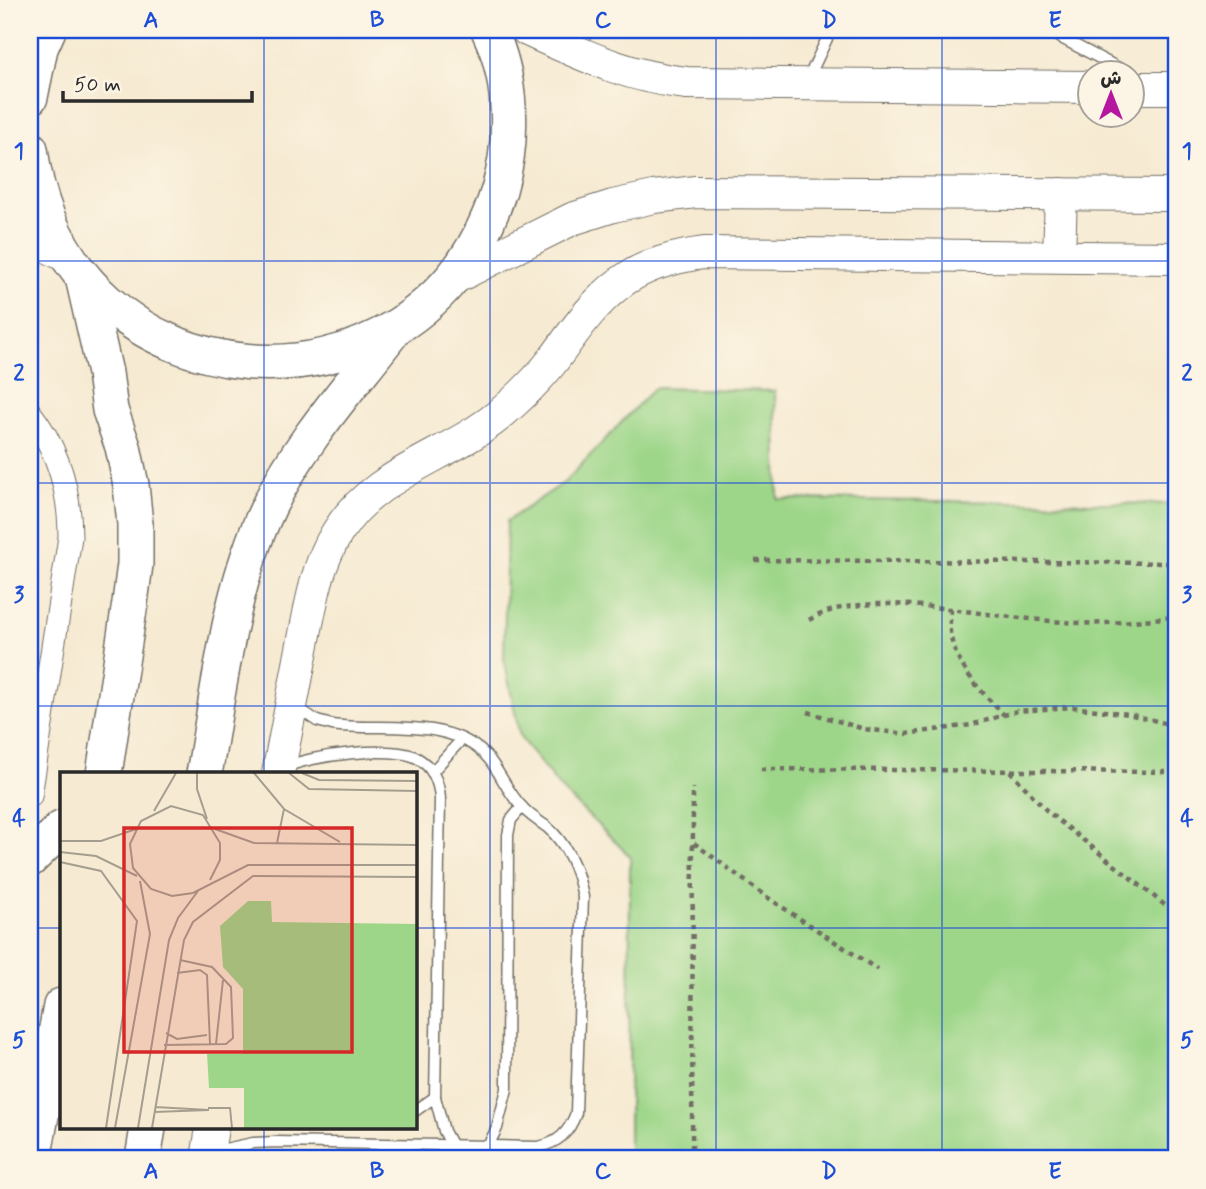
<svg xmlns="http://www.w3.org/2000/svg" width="1206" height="1189" font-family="Mynerve,'Playpen Sans Arabic',sans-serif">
<rect width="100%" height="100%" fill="#fcf5e5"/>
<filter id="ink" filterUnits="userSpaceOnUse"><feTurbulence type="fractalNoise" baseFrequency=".0143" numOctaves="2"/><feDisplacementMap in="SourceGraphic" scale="14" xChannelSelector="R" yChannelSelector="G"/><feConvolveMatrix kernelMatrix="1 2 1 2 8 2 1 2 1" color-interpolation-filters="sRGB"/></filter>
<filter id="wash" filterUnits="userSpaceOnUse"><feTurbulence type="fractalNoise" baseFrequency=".00686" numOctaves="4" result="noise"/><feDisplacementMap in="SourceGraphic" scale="28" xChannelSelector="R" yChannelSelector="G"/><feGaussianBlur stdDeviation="1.57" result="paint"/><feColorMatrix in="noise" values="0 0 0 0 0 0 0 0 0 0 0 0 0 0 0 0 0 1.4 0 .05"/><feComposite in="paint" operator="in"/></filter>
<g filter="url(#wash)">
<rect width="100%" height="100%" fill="#f6ead2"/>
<!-- green -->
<path fill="#9dd689" stroke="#64805a" stroke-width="2" d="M654,388L775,391L778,499L1176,504V1159H629L630,856L561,789L520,737L504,659L507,521L565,482Z"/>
</g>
<g filter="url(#ink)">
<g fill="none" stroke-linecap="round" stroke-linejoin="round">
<defs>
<g id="lane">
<path d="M1046,30L1130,74"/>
<path d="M807,81L831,30"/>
<path d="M284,768C309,755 394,745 417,758C433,767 439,782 440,799L435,1097L444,1131L452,1146"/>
<path d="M432,772L462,739"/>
<path d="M415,1111L435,1097"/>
<path d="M488,1146L497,1128L507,1089L508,835L511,820L522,807"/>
<path d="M211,1152L253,1143L276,1142L538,1147C558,1143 569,1133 576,1113L583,897C578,870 568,845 547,827C538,821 529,815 522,807C508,793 501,774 489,759C452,715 382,732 332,725L317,721L295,706"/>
</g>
<path id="street" d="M30,413C59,450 70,491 70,537L30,796"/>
<g id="secondary">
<path d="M527,30C581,54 627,77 687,83L1090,87"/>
<path d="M1132,88H1176"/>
<path d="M30,237L66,256"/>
<path d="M1059,256L1061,194"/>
<path d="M452,279L572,219L613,206L654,197L696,192L1176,195"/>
<path d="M278,774C286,731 295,687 303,644C311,605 316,567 337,533C373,473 446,458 498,416C518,399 538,380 554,359C574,332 592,304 620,283C644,265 673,257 704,253L1176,258"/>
<path d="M207,1159L212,1128"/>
</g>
<g id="primary">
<path d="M30,97L40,48L48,30"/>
<path d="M30,149C62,410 421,441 499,190C514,140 512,78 489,30"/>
<path d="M83,277L105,373L110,410L123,447L131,485L135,524V564L130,603L104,774"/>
<path d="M204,774C220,685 229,589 269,506C300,442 349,388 392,332"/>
<path d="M30,859L61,829"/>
<path d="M33,1159L61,1006"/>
<path d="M143,1159L148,1128"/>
</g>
</defs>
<!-- lane casing -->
<use href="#lane" stroke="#726e65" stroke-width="13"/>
<!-- street casing -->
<use href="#street" stroke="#726e65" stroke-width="25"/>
<!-- secondary casing -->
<use href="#secondary" stroke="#726e65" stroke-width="34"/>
<!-- primary casing -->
<use href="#primary" stroke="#726e65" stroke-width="38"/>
<!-- path -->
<g stroke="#726e65" stroke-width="4.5" stroke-dasharray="5 5" stroke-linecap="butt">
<path d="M755,560L1176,563"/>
<path d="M951,609C951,616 949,624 950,631C953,663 983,694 1004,715"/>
<path d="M809,620C853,594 924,606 973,612C1008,617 1044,621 1080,623C1111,625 1145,619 1176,617"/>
<path d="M808,712L864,729L906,734L971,725L1017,711L1073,707L1129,714L1176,726"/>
<path d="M761,769L1176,772"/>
<path d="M1010,771L1048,812L1176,914"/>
<path d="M694,843L764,895L878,970"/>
<path d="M692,1159L693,788"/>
</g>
<!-- lane -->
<use href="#lane" stroke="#fff" stroke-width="10"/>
<!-- street -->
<use href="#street" stroke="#fff" stroke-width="23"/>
<!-- secondary -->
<use href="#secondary" stroke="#fff" stroke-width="32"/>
<!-- primary -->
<use href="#primary" stroke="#fff" stroke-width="35"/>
</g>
</g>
<!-- grid -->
<path fill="none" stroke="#1d4ed8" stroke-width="2" stroke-opacity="0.55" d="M264,30V774M490,30V1159M716,30V1159M942,30V1159M30,261H1176M30,483H1176M30,706H1176M30,928H61M415,928H1176M264,1128V1159"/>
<!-- overview -->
<g transform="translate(60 772)">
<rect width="357" height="357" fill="#f6ead2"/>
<path d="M188,129H211L212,150L357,152V356H184V316H149L147,282H183V217L163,195L160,154Z" fill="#9dd689"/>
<path fill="none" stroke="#a59e8f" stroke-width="2" d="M137,1V17L147,47M194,1L224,37L280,70M229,1L249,17L357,19M242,1L259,8L357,9M94,39L116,1M155,57L194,71L357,73M0,69H41L76,57M217,71L224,37M0,80L36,84L77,104M0,90L41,99L77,149L46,356M150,108L160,88V71L143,43L111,34L81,49L70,72L73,96L91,117L112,124L133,121L188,93H357M117,201L140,198L147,203L150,272M106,261L117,267L147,263M156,272L163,208M104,273L166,272L173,266L171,215L152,195L120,188M148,336H170L172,356M94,340L149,338L95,335M55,356L90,162L80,109M78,356L109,168L118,146L138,119M92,356L124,168L133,150L193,104L357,105"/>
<path fill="#d62828" fill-opacity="0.15" stroke="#d62828" stroke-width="3.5" d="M64,56H292V280H64Z"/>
<rect width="357" height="357" fill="none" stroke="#2b2b2b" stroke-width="3.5"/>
</g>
<!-- margin -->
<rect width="1206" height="1189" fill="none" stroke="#fcf5e5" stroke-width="77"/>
<!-- north arrow -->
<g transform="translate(1111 94)"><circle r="33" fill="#fcf5e5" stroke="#a8a49b" stroke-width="2"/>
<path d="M0-5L12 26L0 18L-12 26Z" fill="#b5179e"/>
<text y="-10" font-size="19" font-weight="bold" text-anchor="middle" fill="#2b2b2b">ش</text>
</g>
<!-- scale -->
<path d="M63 91v10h189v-10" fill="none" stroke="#2b2b2b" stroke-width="3.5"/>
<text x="74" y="91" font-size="21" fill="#2b2b2b" stroke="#fcf5e5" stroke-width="5" paint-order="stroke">50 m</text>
<rect x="38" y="38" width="1130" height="1112" fill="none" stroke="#1d4ed8" stroke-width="2.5"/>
<g font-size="23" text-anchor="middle" font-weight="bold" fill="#1d4ed8">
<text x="151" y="27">A</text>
<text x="377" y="27">B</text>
<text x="603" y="27">C</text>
<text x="829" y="27">D</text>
<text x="1055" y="27">E</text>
<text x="19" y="158">1</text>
<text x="1187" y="158">1</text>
<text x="19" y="380">2</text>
<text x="1187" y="380">2</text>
<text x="19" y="602">3</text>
<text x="1187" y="602">3</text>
<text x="19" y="825">4</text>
<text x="1187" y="825">4</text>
<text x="19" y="1047">5</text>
<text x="1187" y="1047">5</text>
<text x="151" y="1178">A</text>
<text x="377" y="1178">B</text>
<text x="603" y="1178">C</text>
<text x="829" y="1178">D</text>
<text x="1055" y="1178">E</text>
</g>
</svg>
